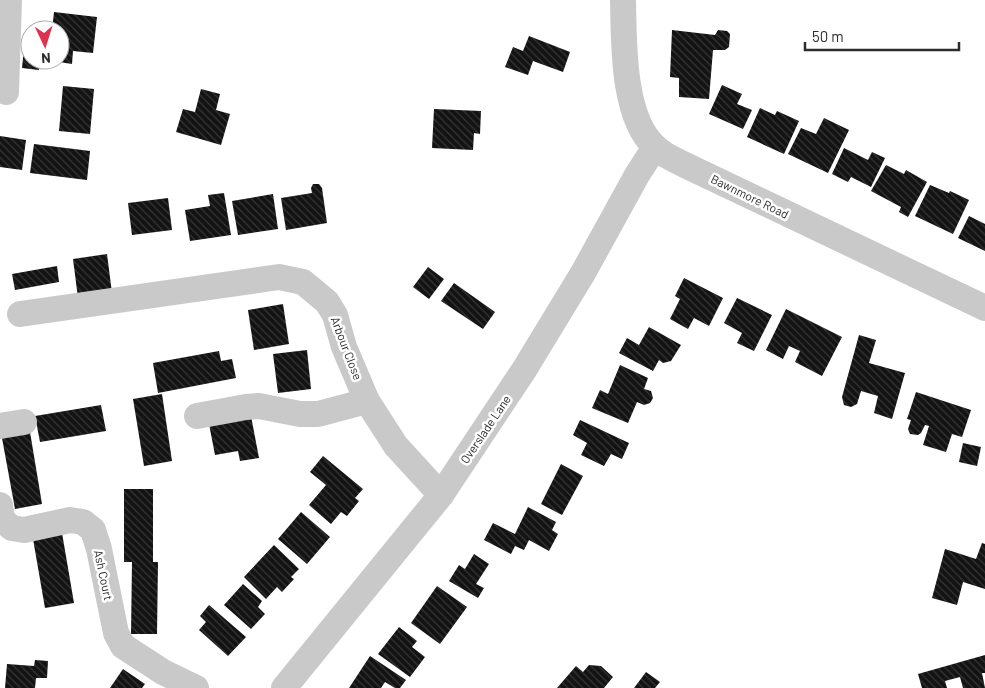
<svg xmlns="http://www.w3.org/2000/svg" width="985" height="688" font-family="Barlow,sans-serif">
<defs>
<pattern id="building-back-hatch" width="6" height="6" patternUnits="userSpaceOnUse" patternTransform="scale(1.25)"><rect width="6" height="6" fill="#131313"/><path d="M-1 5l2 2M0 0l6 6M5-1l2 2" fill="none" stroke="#363636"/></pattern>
</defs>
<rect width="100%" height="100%" fill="#fff"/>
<!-- building -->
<g fill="url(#building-back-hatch)">
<path d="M54,12L97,17L93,53L73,51L72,64L53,61L60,60V30H52Z"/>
<path d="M672,30L715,35L718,30L727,31L730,34L729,47L725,50H713L709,99L679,97V78L670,77Z"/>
<path d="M529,36L570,52L563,72L533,61L528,75L505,67L513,47L523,51Z"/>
<path d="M24,48L30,49V60H40L39,70L22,68Z"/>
<path d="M722,85L742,94L737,104L752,110L743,129L709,114Z"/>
<path d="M63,86L94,89L90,134L59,131Z"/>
<path d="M201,89L220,94L216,110L230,114L221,145L176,132L183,109L195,112Z"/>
<path d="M760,108L775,115L777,111L799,121L784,154L747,137Z"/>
<path d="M434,109L481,111L480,134L474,133L473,150L432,148Z"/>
<path d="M824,118L849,130L828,173L788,154L801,128L816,134Z"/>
<path d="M0,136L26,140L22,170L0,167Z"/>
<path d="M34,144L90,151L87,180L30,173Z"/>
<path d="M844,148L868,160L872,152L885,158L871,187L851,177L848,182L832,174Z"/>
<path d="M886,165L904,174L906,170L927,182L908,217L899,212L901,207L871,191Z"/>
<path d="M313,184H319L322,188L327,223L286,230L281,198L312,193L311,188Z"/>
<path d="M930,185L949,193L950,191L969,200L953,234L915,216Z"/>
<path d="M224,193L231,235L190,241L185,210L210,206L208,195Z"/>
<path d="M273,194L278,229L238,235L232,201Z"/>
<path d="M168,198L172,230L132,235L128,203Z"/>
<path d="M969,216L985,224V251L958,238Z"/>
<path d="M107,254L112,293L78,298L73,259Z"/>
<path d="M57,266L59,282L15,290L12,274Z"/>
<path d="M428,267L444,279L429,299L413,287Z"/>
<path d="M684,278L723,298L709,326L694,318L688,329L670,319L680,299L675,296Z"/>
<path d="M454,283L495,312L483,329L441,301Z"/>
<path d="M737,298L772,315L754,351L737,343L742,333L724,323Z"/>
<path d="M283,304L289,344L254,350L248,310Z"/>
<path d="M786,309L842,337L822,376L795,362L800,351L789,346L783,359L766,350Z"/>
<path d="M649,327L681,345L671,361L663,363L659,360L653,371L619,353L627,338L639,345Z"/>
<path d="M859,335L876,340L869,363L905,373L892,419L874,413L878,396L861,391L857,404L851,407L844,405L842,397Z"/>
<path d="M307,350L311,389L278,393L273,354Z"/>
<path d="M219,351L221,361L232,359L236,378L158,393L153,363Z"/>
<path d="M620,365L648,378L644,389L651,391L653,398L650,403L644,405L637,402L628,423L592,408L600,390L608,394Z"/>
<path d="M916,392L971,410L962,437L952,434L946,452L923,445L929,426L925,425L921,433L918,435L910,434L908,429L911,420L907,419Z"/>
<path d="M162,394L172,461L144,466L133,399Z"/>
<path d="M101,405L106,431L40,442L35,416Z"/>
<path d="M251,416L259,458L240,461L238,451L215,455L209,424Z"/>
<path d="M580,420L629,443L622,459L611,454L604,466L581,455L587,443L573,435Z"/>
<path d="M30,432L42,504L15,509L2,438Z"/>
<path d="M963,443L981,447L977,466L959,462Z"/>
<path d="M323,456L363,489L355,498L359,501L347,516L341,512L331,524L309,505L326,485L310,472Z"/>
<path d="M561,464L583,476L562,515L541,504Z"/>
<path d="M124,489H153V562H158L157,634H131L132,562H124Z"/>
<path d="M528,507L556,522L552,530L558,534L549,551L529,540L524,550L515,546L511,554L484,540L493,523L515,534Z"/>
<path d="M301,512L330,537L307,564L278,539Z"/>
<path d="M62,533L74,603L45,608L33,539Z"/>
<path d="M982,543L985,544V589L963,582L957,605L932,598L945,549L976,559Z"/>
<path d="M274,545L299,569L291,577L294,579L282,592L277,587L266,599L244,577Z"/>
<path d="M474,554L489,564L476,584L484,588L478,598L449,581L459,565L465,569Z"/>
<path d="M243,584L262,601L258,607L265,614L251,629L224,605Z"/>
<path d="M437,586L467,607L440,644L411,623Z"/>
<path d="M209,605L246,637L228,656L199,630L206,622L200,616Z"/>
<path d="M399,627L417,641L412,647L425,657L410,677L378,654Z"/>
<path d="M985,655V673H982L985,688H963L960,677L945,681L947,688H922L918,674Z"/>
<path d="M370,656L406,680L400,688H395L385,682L381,688H349Z"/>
<path d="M35,660L48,661L47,678H36L35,688H5L7,664L34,666Z"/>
<path d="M589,665L601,666L613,677L604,688H557L576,666L583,672Z"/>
<path d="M123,669L145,684L142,688H110Z"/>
<path d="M646,672L660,682L655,688H634Z"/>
</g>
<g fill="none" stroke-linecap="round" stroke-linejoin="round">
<!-- minor -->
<g stroke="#c9c9c9" stroke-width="26">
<path d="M623,0C624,42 622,117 655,147C663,155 675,160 685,165L985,308"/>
<path d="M6,92L9,0"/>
<path d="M20,314L279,277L303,282L327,302L335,315L344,347L367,401L396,446L441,495"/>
<path d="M197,416L246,407L259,406L300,414H318L367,401"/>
<path d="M0,426L24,422"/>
<path d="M0,505L2,520L12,528L24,530L70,520L83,522L93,530L99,549L116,633L123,646L163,672L196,688"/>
<path d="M284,688L441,495L524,370L583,273L637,175L655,147"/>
</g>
</g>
<g text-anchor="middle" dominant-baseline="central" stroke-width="5" stroke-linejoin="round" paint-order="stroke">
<!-- street labels -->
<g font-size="12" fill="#2c2c2c" stroke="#fff">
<text transform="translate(750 196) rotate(26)">Bawnmore Road</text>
<text transform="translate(347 348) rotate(69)">Arbour Close</text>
<text transform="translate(485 429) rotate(-56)">Overslade Lane</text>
<text transform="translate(104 575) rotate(78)">Ash Court</text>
</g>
</g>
<!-- north arrow -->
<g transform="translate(45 45) rotate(176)"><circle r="24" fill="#ffffff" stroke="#ababab"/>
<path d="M0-4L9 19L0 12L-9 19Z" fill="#df324f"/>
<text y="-8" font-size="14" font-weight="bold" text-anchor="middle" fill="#2c2c2c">N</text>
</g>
<!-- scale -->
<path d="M805 42v8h154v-8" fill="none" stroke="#2c2c2c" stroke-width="2.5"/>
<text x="812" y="42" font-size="15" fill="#2c2c2c" stroke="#ffffff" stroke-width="4" paint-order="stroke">50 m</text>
</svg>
